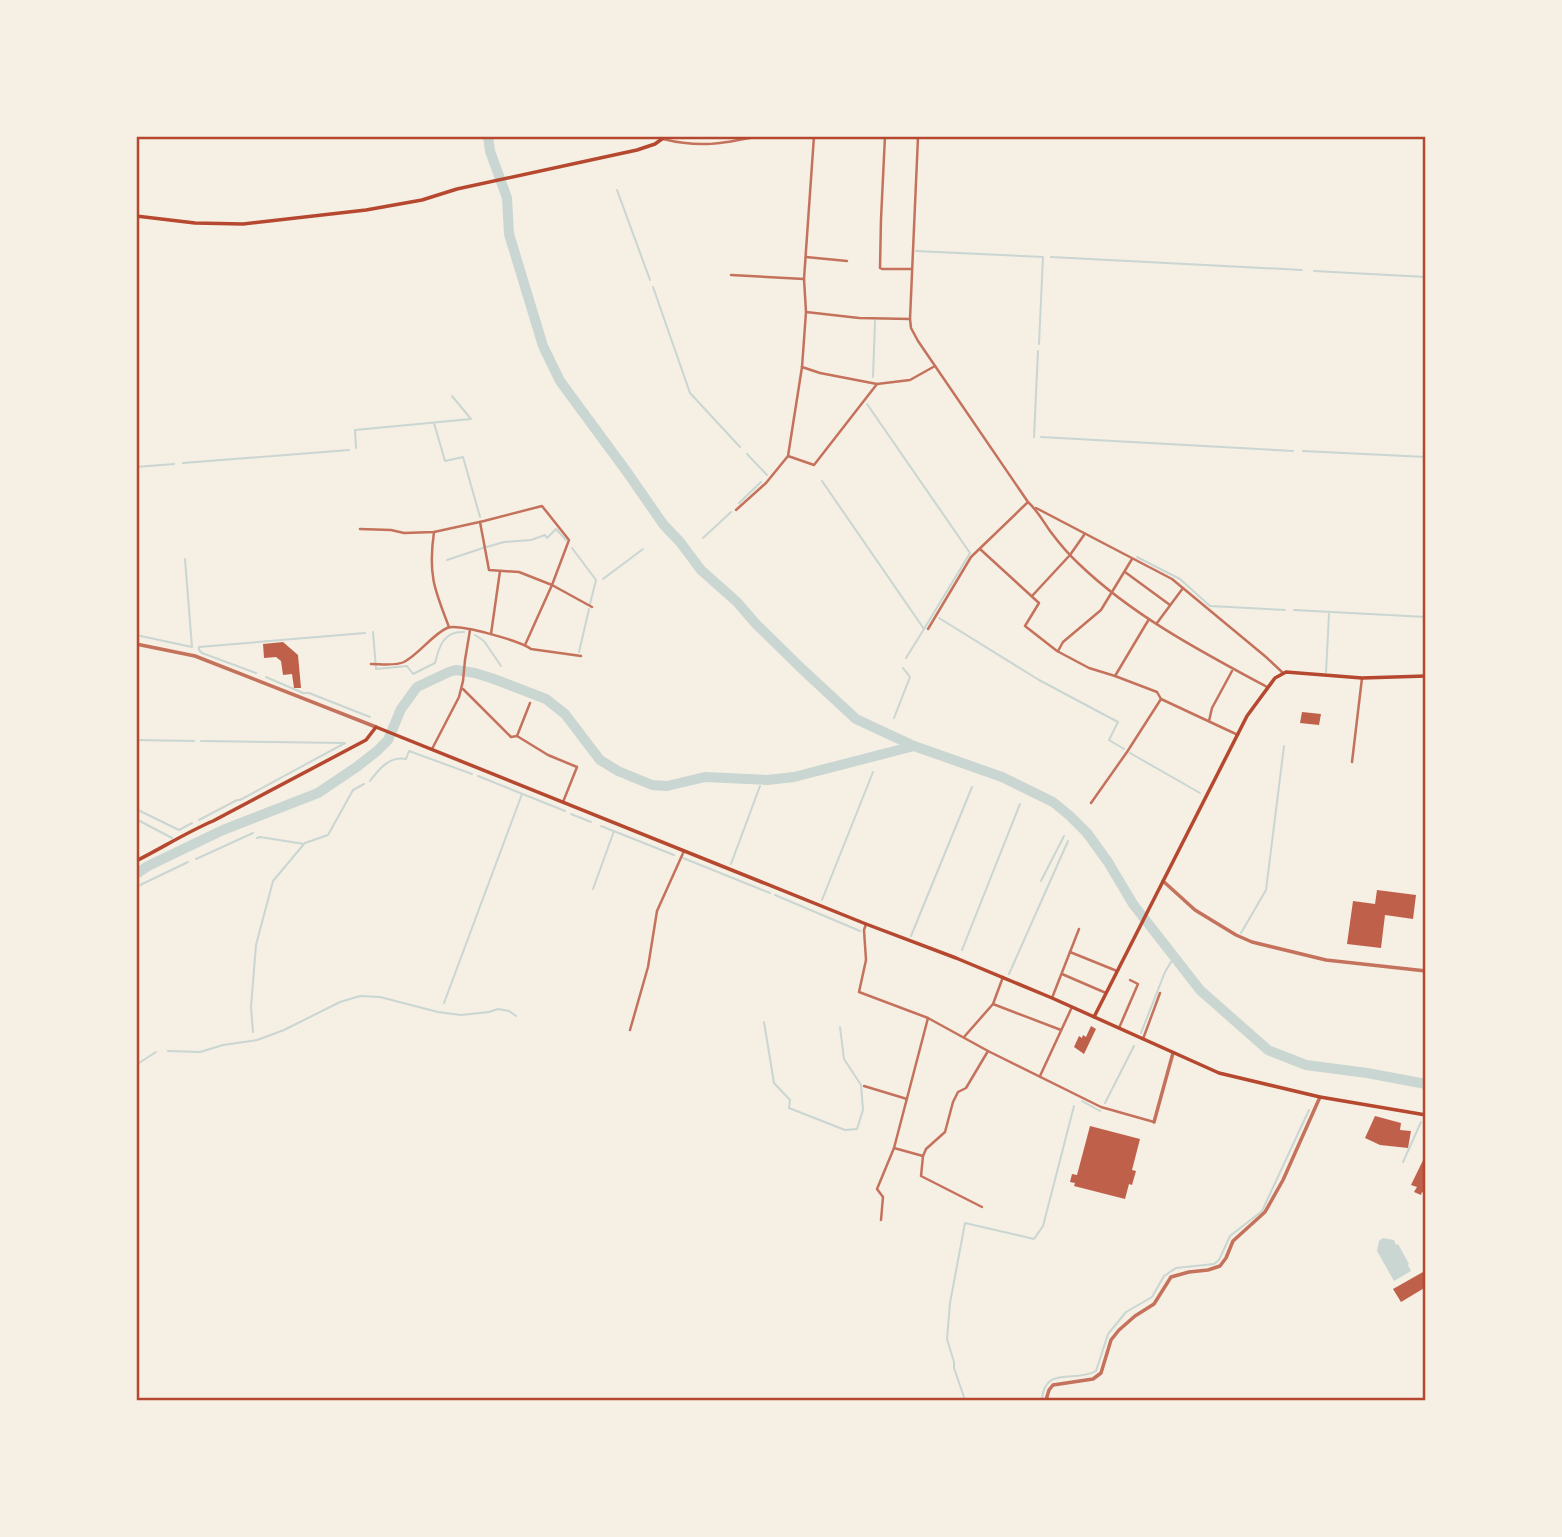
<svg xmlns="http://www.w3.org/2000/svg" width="1562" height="1537" font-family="'Exo 2',sans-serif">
<rect width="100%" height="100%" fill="#f6efe4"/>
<!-- water -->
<path fill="#c9d6d2" d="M1383,1238L1394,1240L1396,1245L1398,1244L1409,1264L1408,1265L1411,1271L1394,1281L1377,1251L1379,1241Z"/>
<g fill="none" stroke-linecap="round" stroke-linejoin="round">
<!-- stream -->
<g stroke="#c9d6d2" stroke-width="2">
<path d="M617,190L650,280"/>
<path d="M916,251L1043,257L1039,344"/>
<path d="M1051,257L1302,270"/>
<path d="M1314,271L1426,277"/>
<path d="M653,287L690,393L740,447"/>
<path d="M873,377L875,321"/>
<path d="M867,404L970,553L924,629"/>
<path d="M434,423L445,461L463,457L480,517"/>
<path d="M1034,437L1038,351"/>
<path d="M1041,437L1293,451"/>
<path d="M356,448L355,430L471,419L452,396"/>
<path d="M1303,451L1426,457"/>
<path d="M747,454L767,475"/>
<path d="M183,463L349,450"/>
<path d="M136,467L174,464"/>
<path d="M822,481L924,629L906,658"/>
<path d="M739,503L761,482"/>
<path d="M703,538L731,512"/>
<path d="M572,548L596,580L590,604"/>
<path d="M1137,557L1180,579L1210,606L1285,610"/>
<path d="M447,560L483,548L504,542L531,540L545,535L547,538L556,529L566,540"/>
<path d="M603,579L643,549"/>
<path d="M1294,610L1426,617"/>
<path d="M939,618L1039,680L1118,722L1109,740L1124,749"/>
<path d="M373,632L376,669L407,666L413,674L435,663C439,646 444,631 464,632"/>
<path d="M136,635L192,647L185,559"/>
<path d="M475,635L484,641L501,666"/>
<path d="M579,652L589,609"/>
<path d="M1326,672L1329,614"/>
<path d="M256,673L202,653L199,650V647L365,633"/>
<path d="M266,677L303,693H309L370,717"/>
<path d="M894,718L910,677L903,668"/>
<path d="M136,740L194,741"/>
<path d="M1130,753L1200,793"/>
<path d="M478,776L565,811"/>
<path d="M370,781C379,769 389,756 406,759L409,751L472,774"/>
<path d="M136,809L179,830L192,823"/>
<path d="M571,814L591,822"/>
<path d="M136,819L172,838"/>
<path d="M199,820L237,800H240L345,743L201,741"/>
<path d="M601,826L674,855"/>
<path d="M305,843L328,835L353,790L364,784"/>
<path d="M683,858L770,893"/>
<path d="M196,859L253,833"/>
<path d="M731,864L760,786"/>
<path d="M1041,881L1064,836"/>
<path d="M136,887L188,862"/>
<path d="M593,889L614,831"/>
<path d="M775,895L860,931"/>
<path d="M822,900L873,772"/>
<path d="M1241,933L1266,890L1284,746"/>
<path d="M911,936L972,787"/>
<path d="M962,950L1020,804"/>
<path d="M1009,974L1068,841"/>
<path d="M444,1003L522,794"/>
<path d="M764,1022L774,1083L790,1100L789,1108L845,1130L857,1129L863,1110L861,1085L844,1059L840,1027"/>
<path d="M253,1032L251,1007L256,945L273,881L304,844L260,837L257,838"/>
<path d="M1141,1033L1165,972L1174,957"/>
<path d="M168,1051L200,1052L223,1045L257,1040L284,1030L340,1002L360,996L380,997L438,1012L461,1015L489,1012L498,1009L509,1011L516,1016"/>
<path d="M136,1065L156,1052"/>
<path d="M1082,1101L1100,1111"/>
<path d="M1105,1103L1134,1046"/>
<path d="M1403,1162L1421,1122"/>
<path d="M965,1400L954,1368V1362L947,1339L950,1303L965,1223L1034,1239L1043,1226L1074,1106"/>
<path d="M1042,1400C1044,1365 1076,1383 1096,1371L1108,1334L1126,1312L1152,1297L1164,1276L1176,1268L1214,1264L1219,1260L1230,1236L1262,1211L1309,1110"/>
</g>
<!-- river -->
<g stroke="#c9d6d2" stroke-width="10">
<path d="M488,136L490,151L507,198L509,234L543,346L560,381L627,472L663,524L680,542L701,570L737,602L756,624L802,669L856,719L914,746L1002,777L1053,802L1070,816L1087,833L1108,862L1133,904L1200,990L1268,1050L1306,1065L1367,1073L1426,1084"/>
<path d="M136,874L148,866L223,830L318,793L358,766L377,751L388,740L401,709L417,687L449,672L456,670L475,673L494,679L546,699L565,714L600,760L618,771L652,785L667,786L705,777L767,780L794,777L914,746"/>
</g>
</g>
<!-- building -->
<g fill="#bf614a">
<path d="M283,642L298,655L301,688H294L292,674L283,675L281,661L276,657L264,658L263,644Z"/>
<path d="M1302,712L1321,714L1319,725L1300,723Z"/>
<path d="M1377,890L1416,895L1413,919L1385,915L1381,948L1347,944L1353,901L1375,904Z"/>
<path d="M1091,1026L1096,1029L1084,1054L1074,1047L1079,1036L1082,1038L1083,1035L1086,1037Z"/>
<path d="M1375,1116L1401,1123L1400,1130L1411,1131L1408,1148L1380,1145L1365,1138Z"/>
<path d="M1090,1126L1140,1139L1132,1170L1136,1171L1132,1185L1129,1184L1125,1199L1074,1186L1075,1183L1070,1182L1072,1174L1077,1175Z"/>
<path d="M1426,1154V1192L1425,1194L1422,1192L1421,1195L1414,1192L1417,1187L1411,1185Z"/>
<path d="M1423,1272L1426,1277V1287L1401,1302L1393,1289Z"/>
</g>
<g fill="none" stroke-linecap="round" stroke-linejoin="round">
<!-- minor -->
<g stroke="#c5725c" stroke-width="2.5">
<path d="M885,136L881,219L880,268L882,269H911"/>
<path d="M917,136L918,137L910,319L911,328L918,341L1028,502C1037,510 1043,521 1050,531C1059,543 1068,554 1079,564C1133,616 1202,652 1267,687"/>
<path d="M663,139C699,148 722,144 759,136"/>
<path d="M806,257L847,261"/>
<path d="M731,275L804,279"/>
<path d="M806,312L859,318L910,319"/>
<path d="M802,367L820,373L877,384"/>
<path d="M788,456L814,465L877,384L910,380L935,366"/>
<path d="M1036,508L1172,579L1266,657L1282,672"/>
<path d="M736,510L766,483L788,456L802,367L806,312L804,279L814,136"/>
<path d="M480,522L489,570L519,572L552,585L592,607"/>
<path d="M360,529L391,530L404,533L434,532L484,521L542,506L569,540L552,585L525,645"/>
<path d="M434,532C428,574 434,589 449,627"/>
<path d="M980,549L1039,603L1025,626L1057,651L1089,668L1115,676"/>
<path d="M1125,572L1170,605"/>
<path d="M1032,596L1070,555L1084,535"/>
<path d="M1149,619L1115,676L1157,692L1161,699"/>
<path d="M1157,623L1183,588"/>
<path d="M928,629L971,557L1028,502"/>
<path d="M491,634L500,571"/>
<path d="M1058,651L1063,642L1101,610L1132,559"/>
<path d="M371,664C381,664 396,666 404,662C419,654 432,635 447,628C458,623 520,641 531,649L581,656"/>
<path d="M463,689L511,737L517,736"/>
<path d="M530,703L517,736L548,755L577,767L563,802"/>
<path d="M1209,721L1212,708L1232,671"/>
<path d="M432,749L459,697L463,681L465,660L470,630"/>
<path d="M1352,762L1362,678"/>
<path d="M1091,803L1127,752L1161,699L1238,735"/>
<path d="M866,924L864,930L866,960L859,992L928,1018L988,1051L1101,1107L1154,1122"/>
<path d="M1070,952L1117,971"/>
<path d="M1062,974L1106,993"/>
<path d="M1052,998L1079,929"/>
<path d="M993,1004L1061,1030"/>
<path d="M1119,1028L1138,984L1130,980"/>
<path d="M630,1030L648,967L657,911L684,851"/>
<path d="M964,1037L993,1004L1003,977"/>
<path d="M1143,1039L1160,993"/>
<path d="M1040,1076L1072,1007"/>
<path d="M864,1086L907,1099"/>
<path d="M894,1148L923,1156"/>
<path d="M982,1207L921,1176L923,1156L926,1149L945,1132L953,1102L958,1092L966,1088L988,1051"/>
<path d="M881,1220L883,1197L877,1189L894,1148L928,1018"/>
</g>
<!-- tertiary -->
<g stroke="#c5725c" stroke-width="3.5">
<path d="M136,644L195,656L376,727"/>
<path d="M1163,881L1195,910L1236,935L1252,942L1326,960L1426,971"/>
<path d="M1154,1122L1173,1053"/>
<path d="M1046,1400L1049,1390L1053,1385L1093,1379L1101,1373L1111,1340L1119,1330L1135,1316L1154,1304L1171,1277L1189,1272L1208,1270L1220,1266L1226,1258L1233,1241L1265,1212L1283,1180L1320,1097"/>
</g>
<!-- secondary -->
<g stroke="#b5482f" stroke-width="3.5">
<path d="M136,216L195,223L243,224L366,210L422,200L457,189L637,150L655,144L666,136"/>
<path d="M136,861C162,848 187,832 213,821L366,740L376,727L866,924L956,958L1052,998L1219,1073L1320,1097L1426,1115"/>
<path d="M1094,1017L1247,716L1275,678L1286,672L1362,678L1426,676"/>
</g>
</g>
<!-- border -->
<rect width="1562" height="1537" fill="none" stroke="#f6efe4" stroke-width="276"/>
<rect x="138" y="138" width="1286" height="1261" fill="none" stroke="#b5482f" stroke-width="2.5"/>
</svg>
